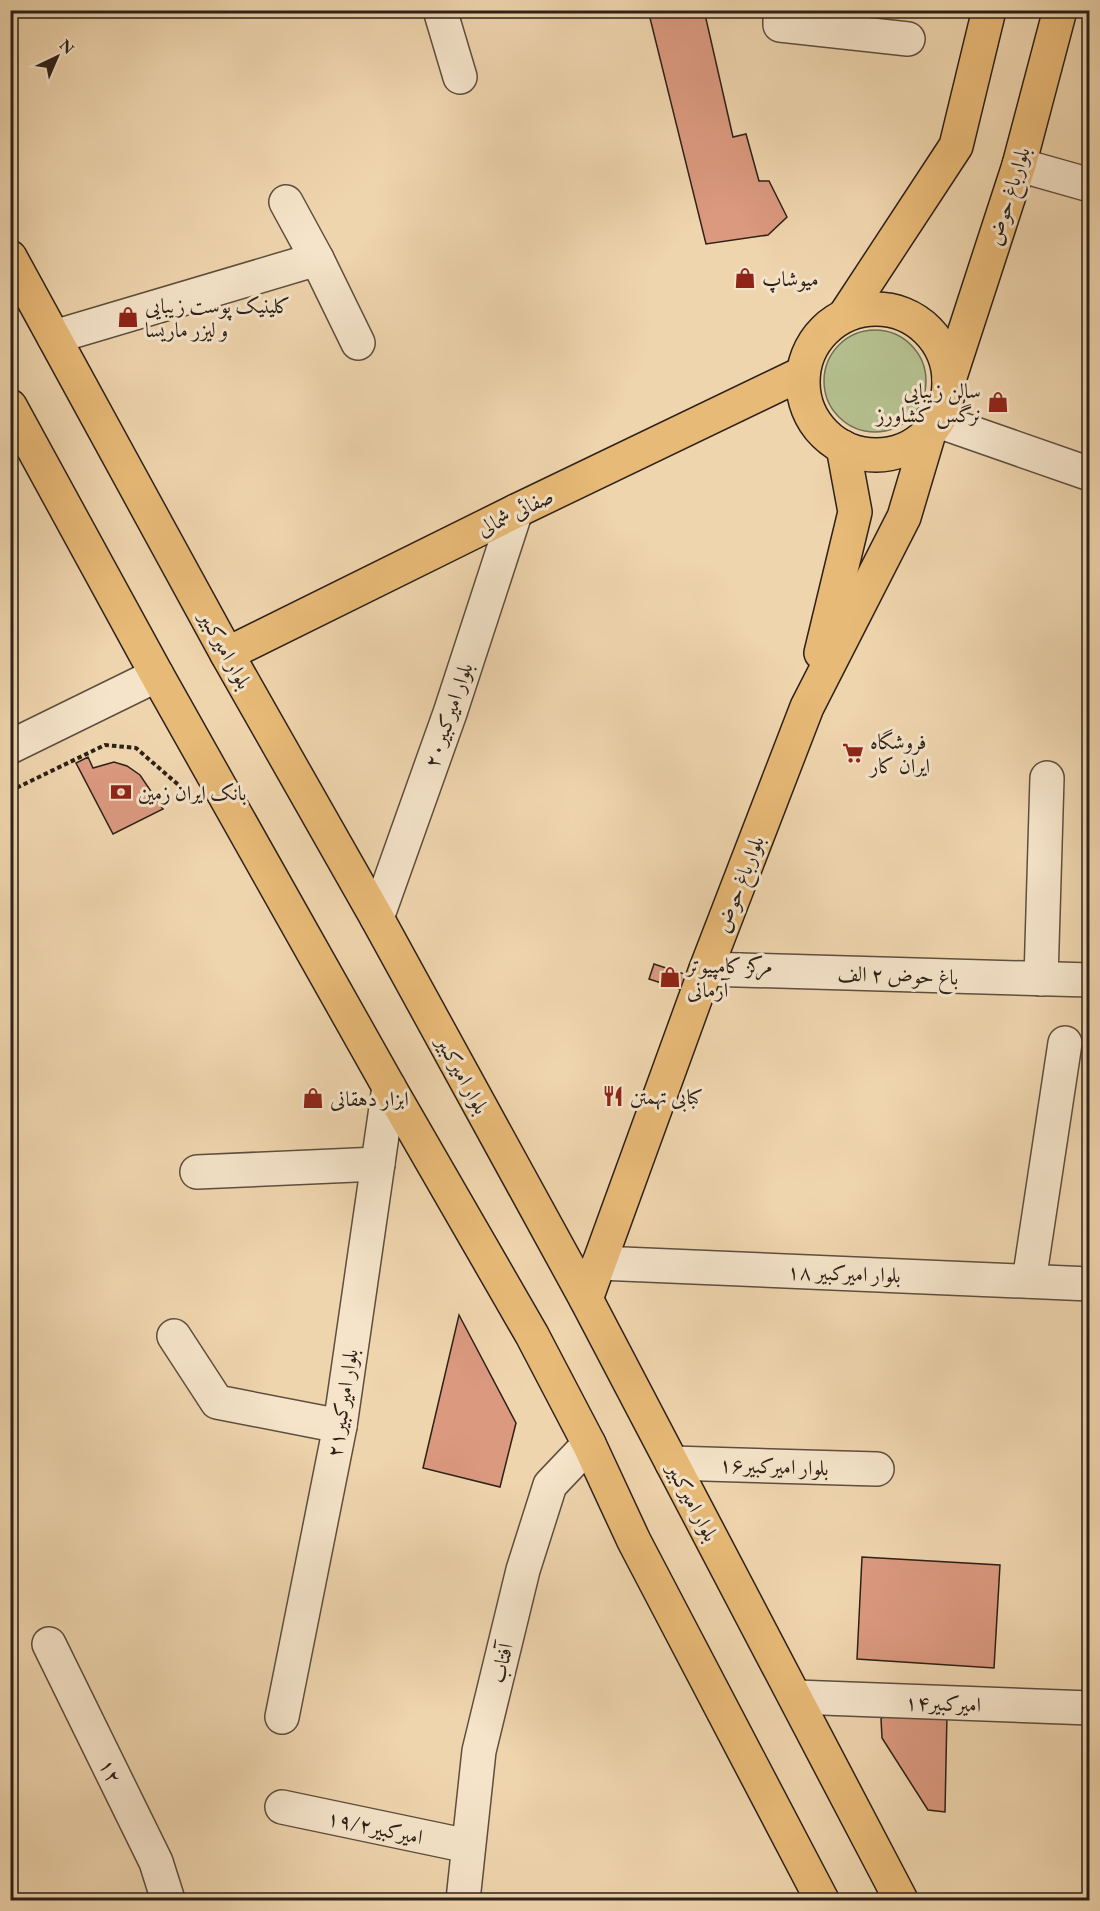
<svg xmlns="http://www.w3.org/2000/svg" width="1100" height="1911" font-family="'EB Garamond',Amiri,serif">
<rect width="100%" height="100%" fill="#efd5ae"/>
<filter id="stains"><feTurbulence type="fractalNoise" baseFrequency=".00333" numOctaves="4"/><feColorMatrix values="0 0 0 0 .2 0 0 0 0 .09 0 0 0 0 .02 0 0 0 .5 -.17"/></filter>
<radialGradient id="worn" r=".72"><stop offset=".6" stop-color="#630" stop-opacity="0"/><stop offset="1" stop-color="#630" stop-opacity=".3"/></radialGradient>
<!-- green -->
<circle fill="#b4be8e" stroke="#707053" stroke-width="1.5" cx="875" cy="381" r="51"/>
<!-- building -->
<g fill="#db997f" stroke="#2d2118" stroke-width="1.5">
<path d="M648,10H704L733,137L746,134L759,181H769L787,217L768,235L706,244Z"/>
<path d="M88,757L93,768L114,762L127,766L140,775L163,809L113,834L76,763Z"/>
<path d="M654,964L690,976L686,991L649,979Z"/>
<path d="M459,1315L516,1423L500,1487L423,1468Z"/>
<path d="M862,1557L1000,1565L994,1668L857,1659Z"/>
<path d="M888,1710L947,1713L945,1812L928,1810L882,1738L881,1719Z"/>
</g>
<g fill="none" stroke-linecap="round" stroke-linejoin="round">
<defs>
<g id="minor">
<path d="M440,10L460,77"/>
<path d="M780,10V25L908,39"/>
<path d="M1019,165L1090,185"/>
<path d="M286,202L317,259"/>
<path d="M54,337L317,259L358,343"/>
<path d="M938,421L1090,474"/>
<path d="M10,747L157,675"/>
<path d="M377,918L450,713L516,511"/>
<path d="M706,969L1090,980"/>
<path d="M1041,979L1047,778"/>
<path d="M197,1172L378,1164"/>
<path d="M599,1263L1090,1284"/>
<path d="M1029,1281L1065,1043"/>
<path d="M174,1336L217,1402L340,1426"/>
<path d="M672,1463L877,1469"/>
<path d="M49,1644L156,1862L168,1900"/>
<path d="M796,1697L1090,1708"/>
<path d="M282,1717L340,1426L389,1087"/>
<path d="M282,1807L468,1846"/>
<path d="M463,1900L479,1751L523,1570L550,1485L589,1444"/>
</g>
<g id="major">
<path d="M10,257L227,654L377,918L586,1299L901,1900"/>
<circle cx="876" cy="382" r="73"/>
<path d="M845,315L956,146L989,10"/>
<path d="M949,380L1019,165L1060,10"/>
<path d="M10,406L157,675L389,1087L532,1335L589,1444L634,1541L822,1900"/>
<path d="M821,653L855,512L843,447"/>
<path d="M227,654L516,511L803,373"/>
<path d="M586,1299L706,969L807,707L904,517L929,433"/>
</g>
</defs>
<!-- minor casing -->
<use href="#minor" stroke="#5e4e3e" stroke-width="36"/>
<!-- major casing -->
<use href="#major" stroke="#2d2118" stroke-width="36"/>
<!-- path -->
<path stroke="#2d2118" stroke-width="4" stroke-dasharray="4.5 3" stroke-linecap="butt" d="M10,791L105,745L136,748L182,788"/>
<!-- minor -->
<use href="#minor" stroke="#f5e4ca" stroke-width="33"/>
<!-- major -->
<use href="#major" stroke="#e8ba77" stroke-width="33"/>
</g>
<!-- icons -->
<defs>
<symbol id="shop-bare" viewBox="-9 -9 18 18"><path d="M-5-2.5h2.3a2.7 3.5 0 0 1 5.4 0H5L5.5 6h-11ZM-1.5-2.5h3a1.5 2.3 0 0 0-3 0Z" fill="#8f2418" stroke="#f5e4ca" stroke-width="2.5" paint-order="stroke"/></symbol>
<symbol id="supermarket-bare" viewBox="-9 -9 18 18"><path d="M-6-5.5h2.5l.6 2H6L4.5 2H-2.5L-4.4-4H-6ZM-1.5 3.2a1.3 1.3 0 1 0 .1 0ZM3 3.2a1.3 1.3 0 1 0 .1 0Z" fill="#8f2418" stroke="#f5e4ca" stroke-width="2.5" paint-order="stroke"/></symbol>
<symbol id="bank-bare" viewBox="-9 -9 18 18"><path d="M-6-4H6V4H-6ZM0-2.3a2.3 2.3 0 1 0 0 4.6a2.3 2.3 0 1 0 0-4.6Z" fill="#8f2418" stroke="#f5e4ca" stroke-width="2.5" paint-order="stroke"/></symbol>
<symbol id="restaurant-bare" viewBox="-9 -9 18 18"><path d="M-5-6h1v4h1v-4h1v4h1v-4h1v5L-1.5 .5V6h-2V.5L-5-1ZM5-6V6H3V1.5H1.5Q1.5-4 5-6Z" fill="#8f2418" stroke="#f5e4ca" stroke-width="2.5" paint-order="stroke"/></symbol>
</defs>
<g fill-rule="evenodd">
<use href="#shop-bare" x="730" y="263" width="30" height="30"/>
<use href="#shop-bare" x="113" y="302" width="30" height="30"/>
<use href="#shop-bare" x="983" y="387" width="30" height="30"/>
<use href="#supermarket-bare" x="838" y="738" width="30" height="30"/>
<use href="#bank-bare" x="106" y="777" width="30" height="30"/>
<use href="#shop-bare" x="655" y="962" width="30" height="30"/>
<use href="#restaurant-bare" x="598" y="1081" width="30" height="30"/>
<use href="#shop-bare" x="298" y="1083" width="30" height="30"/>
</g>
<g text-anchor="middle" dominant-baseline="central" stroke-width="6" stroke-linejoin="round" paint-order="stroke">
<!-- street labels -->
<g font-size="21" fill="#2d2118" stroke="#f5e4ca">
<text transform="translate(1008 196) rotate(-73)">بلوارباغ حوض</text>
<text transform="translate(515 512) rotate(-26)">صفائی شمالی</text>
<text transform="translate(226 650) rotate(61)">بلوار امیرکبیر</text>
<text transform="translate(448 715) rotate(-71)">بلوار امیرکبیر۲۰</text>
<text transform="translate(739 884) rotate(-69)">بلوارباغ حوض</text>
<text transform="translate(898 975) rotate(2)">باغ حوض ۲ الف</text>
<text transform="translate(463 1075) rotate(61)">بلوار امیرکبیر</text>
<text transform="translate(844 1273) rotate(2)">۱۸ بلوار امیرکبیر</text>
<text transform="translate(342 1403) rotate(-81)">بلوار امیرکبیر۲۱</text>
<text transform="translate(774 1466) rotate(2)">بلوار امیرکبیر۱۶</text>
<text transform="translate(693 1502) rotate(62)">بلوار امیرکبیر</text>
<text transform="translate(501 1663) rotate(-76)">آفتاب</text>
<text transform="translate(943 1703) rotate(2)">امیرکبیر۱۴</text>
<text transform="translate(111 1771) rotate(64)">۱۲</text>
<text transform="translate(375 1827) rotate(12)">امیرکبیر۱۹/۲</text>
</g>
<!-- poi labels -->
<g font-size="21" fill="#2d2118" stroke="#f5e4ca" text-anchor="start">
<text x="762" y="278">میوشاپ</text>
<text x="145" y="305">کلینیک پوست زیبایی<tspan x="145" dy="24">و لیزر ماریسا</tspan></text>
<text x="981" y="390" text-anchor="end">سالن زیبایی<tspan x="981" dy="24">نرگس کشاورز</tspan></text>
<text x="870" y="741">فروشگاه<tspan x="870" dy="24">ایران کار</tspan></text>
<text x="138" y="792">بانک ایران زمین</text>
<text x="687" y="965">مرکز کامپیوتر<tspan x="687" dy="24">آرمانی</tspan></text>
<text x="630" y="1096">کبابی تهمتن</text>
<text x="330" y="1098">ابزار دهقانی</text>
</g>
</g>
<!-- margin -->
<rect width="1100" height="1911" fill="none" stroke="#efd5ae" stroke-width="36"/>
<rect x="12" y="12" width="1076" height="1887" fill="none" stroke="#2d2118" stroke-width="3"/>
<rect x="18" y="18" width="1064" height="1875" fill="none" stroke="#2d2118" stroke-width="1.5"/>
<!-- north arrow -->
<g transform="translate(57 57) rotate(44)" stroke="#f5e4ca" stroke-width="4.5" paint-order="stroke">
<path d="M0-4.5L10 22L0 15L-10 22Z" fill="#2d2118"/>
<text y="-9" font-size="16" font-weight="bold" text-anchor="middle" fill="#2d2118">N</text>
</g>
<rect width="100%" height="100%" filter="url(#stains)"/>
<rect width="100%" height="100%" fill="url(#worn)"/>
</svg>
